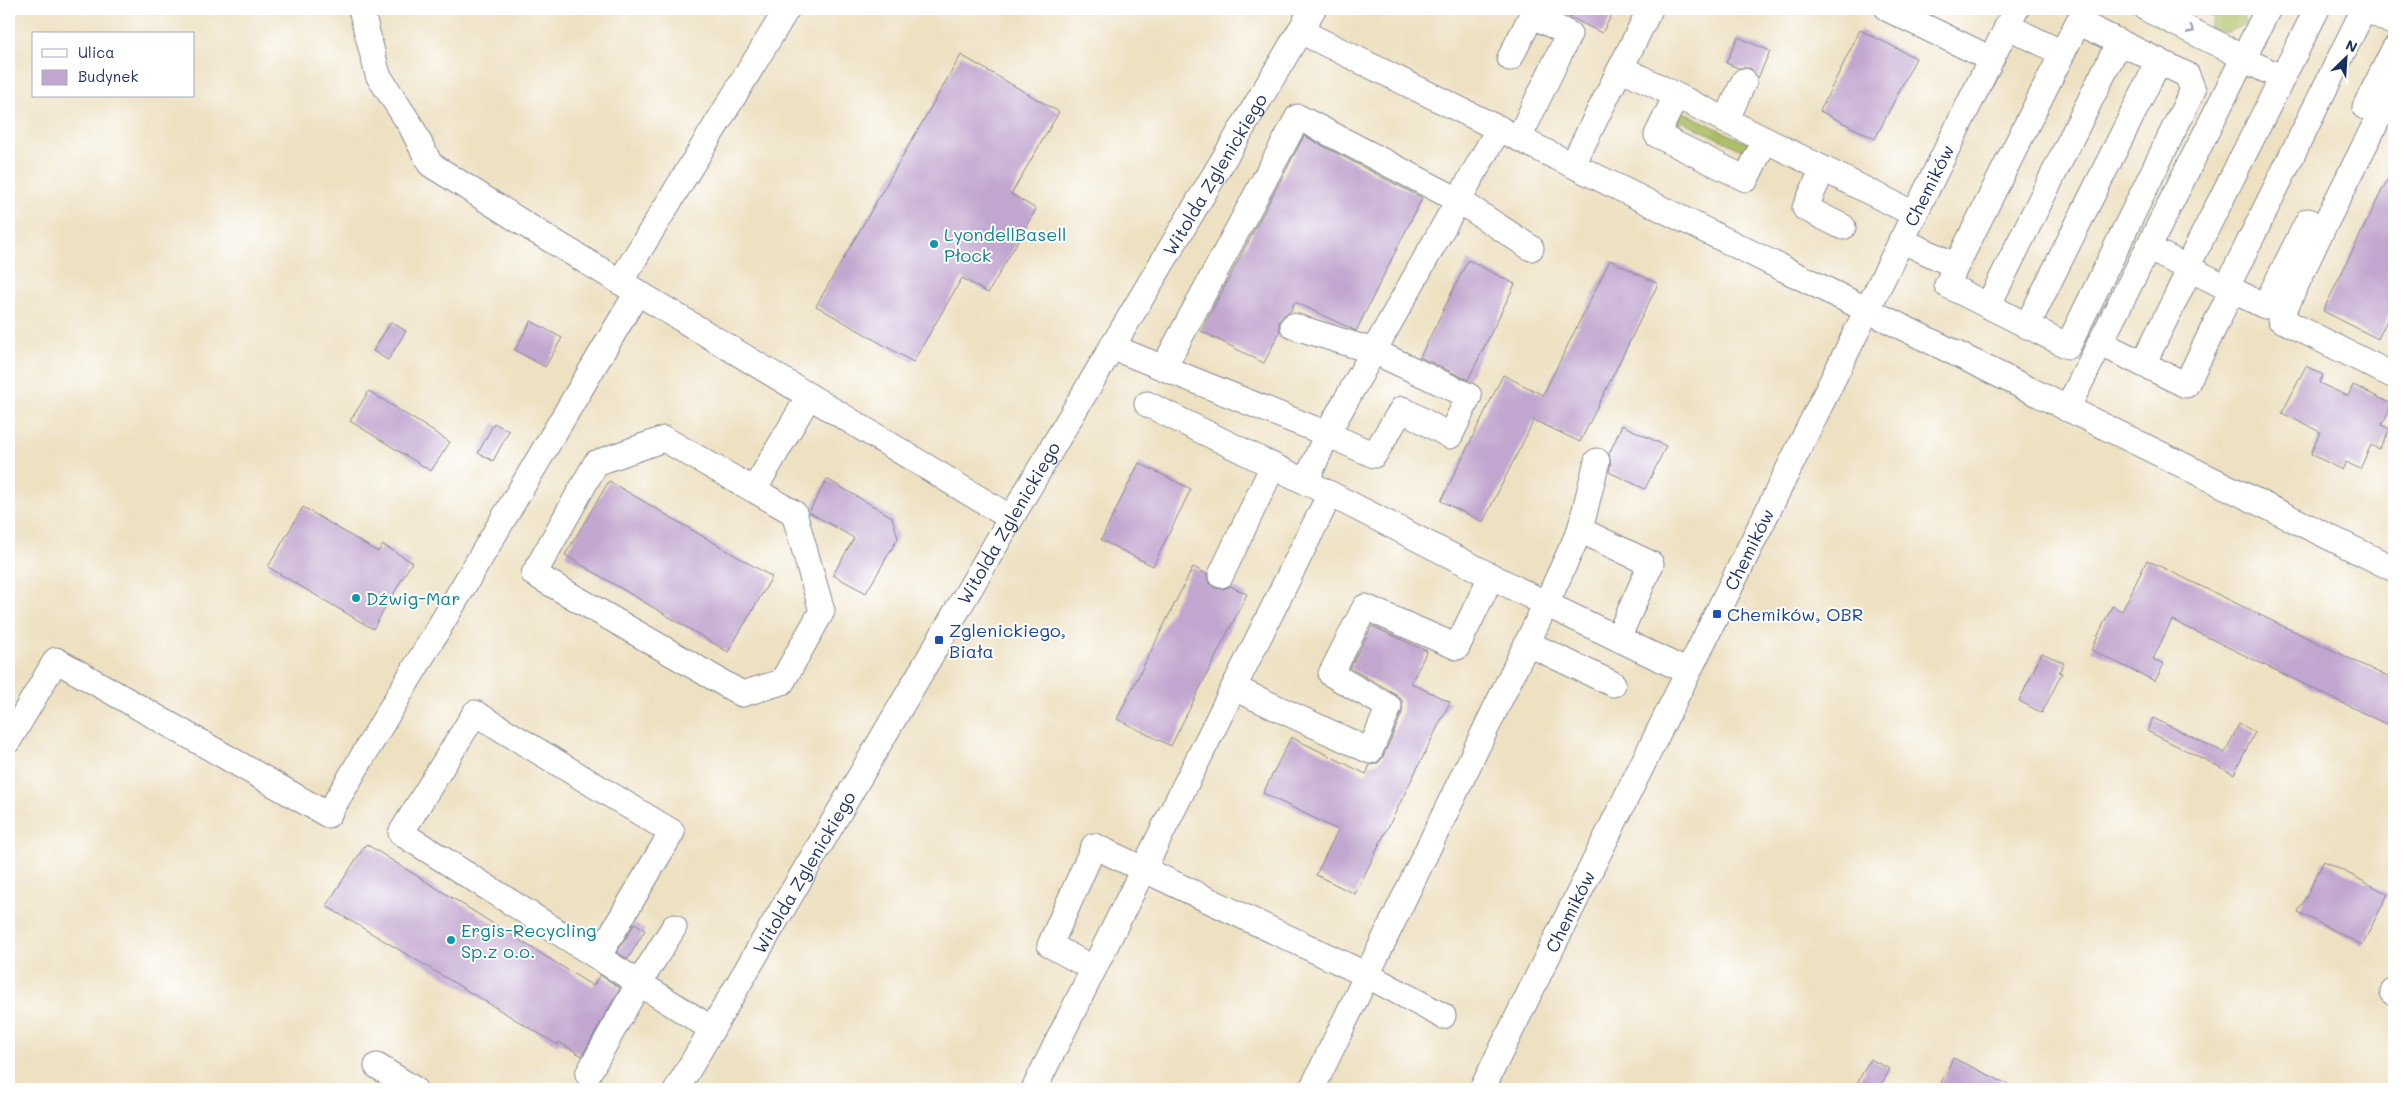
<svg xmlns="http://www.w3.org/2000/svg" width="2403" height="1098" font-family="Mali,sans-serif">
<rect width="100%" height="100%" fill="#fff"/>
<filter id="ink" filterUnits="userSpaceOnUse"><feTurbulence type="fractalNoise" baseFrequency=".02" numOctaves="2"/><feDisplacementMap in="SourceGraphic" scale="10" xChannelSelector="R" yChannelSelector="G"/><feConvolveMatrix kernelMatrix="1 2 1 2 8 2 1 2 1" color-interpolation-filters="sRGB"/></filter>
<filter id="wash" filterUnits="userSpaceOnUse"><feTurbulence type="fractalNoise" baseFrequency=".0096" numOctaves="4" result="noise"/><feDisplacementMap in="SourceGraphic" scale="20" xChannelSelector="R" yChannelSelector="G"/><feGaussianBlur stdDeviation="1.12" result="paint"/><feColorMatrix in="noise" values="0 0 0 0 0 0 0 0 0 0 0 0 0 0 0 0 0 1.4 0 .05"/><feComposite in="paint" operator="in"/></filter>
<g filter="url(#wash)">
<rect width="100%" height="100%" fill="#eee1c2"/>
<!-- green -->
<g fill="#acbd61" stroke="#647660">
<path d="M2196,9H2240L2239,12L2247,22C2233,32 2224,36 2209,28L2214,18Z"/>
<path d="M1681,111L1751,145L1743,160L1738,158L1742,150L1682,121L1678,129L1673,124Z"/>
</g>
<g id="blocks">
<!-- building -->
<g fill="#c1a6cf">
<path d="M1553,9H1615L1602,33Z"/>
<path d="M1860,30L1916,58L1875,139L1820,111Z"/>
<path d="M1738,37L1770,51L1758,78L1750,68H1738L1726,63Z"/>
<path d="M961,55L1059,112L1011,194L1036,209L988,293L962,278L913,362L816,306Z"/>
<path d="M1304,136L1422,198L1356,331L1295,302L1290,312L1284,315L1279,321L1280,331L1264,363L1201,331Z"/>
<path d="M2394,166V306L2378,339L2323,311Z"/>
<path d="M1468,260L1515,284L1468,380L1420,357Z"/>
<path d="M1610,260L1658,284L1580,442L1534,420L1483,522L1441,501L1503,375L1543,395Z"/>
<path d="M531,321L562,338L545,367L515,350Z"/>
<path d="M391,322L406,331L388,360L373,351Z"/>
<path d="M2306,366L2323,375L2319,383L2348,396L2353,385L2392,404L2382,425L2390,429L2379,449L2371,445L2360,469L2346,462L2342,470L2311,454L2320,432L2282,413Z"/>
<path d="M369,391L450,442L431,471L350,421Z"/>
<path d="M494,423L509,431L493,461L478,453Z"/>
<path d="M1622,425L1666,446L1645,489L1609,472L1611,464L1609,454Z"/>
<path d="M1139,463L1191,489L1153,566L1101,540Z"/>
<path d="M827,479L892,517L898,538L866,593L833,575L854,538L809,512Z"/>
<path d="M609,481L772,577L728,652L565,555Z"/>
<path d="M303,507L378,552L383,545L412,562L373,629L268,567Z"/>
<path d="M2147,560L2394,680V728L2172,620L2153,659L2164,664L2155,681L2091,650L2112,606L2122,611Z"/>
<path d="M1193,567L1207,574L1209,583L1214,588L1223,589L1230,586L1247,594L1171,746L1117,719Z"/>
<path d="M1372,626L1427,651L1411,683L1450,702L1355,894L1316,875L1338,830L1263,793L1291,737L1366,774L1370,765L1378,763L1383,757L1402,713V700L1396,694L1350,668Z"/>
<path d="M2042,653L2064,663L2059,672L2062,673L2042,713L2019,701Z"/>
<path d="M2153,718L2225,753L2239,724L2255,732L2234,774L2147,731Z"/>
<path d="M366,844L593,986L600,975L620,988L582,1056L559,1042L558,1045L326,906Z"/>
<path d="M2324,861L2388,894L2362,945L2298,912Z"/>
<path d="M635,923L645,930L628,959L617,952Z"/>
<path d="M1953,1058L2018,1089H1938Z"/>
<path d="M1870,1059L1890,1069L1879,1089H1854Z"/>
</g>
</g>
</g>
<g filter="url(#ink)">
<use href="#blocks" fill-opacity="0" stroke="#848890" stroke-width="1"/>
<g fill="none" stroke-linecap="round" stroke-linejoin="round">
<defs>
<g id="minor">
<path d="M361,9L378,75L411,126L430,164L531,228L1011,518"/>
<path d="M1888,9L1991,59"/>
<path d="M2147,9L2244,57L2268,9"/>
<path d="M2366,9L2394,23"/>
<path d="M2007,26L2062,53"/>
<path d="M1300,31L2394,569"/>
<path d="M1510,58L1532,15L1569,34L1519,138"/>
<path d="M2243,59L2282,78"/>
<path d="M1621,68L1914,214"/>
<path d="M2394,87L2316,242L2280,319L2394,376"/>
<path d="M1676,96L1657,135L1746,179L1765,140"/>
<path d="M2365,107L2394,49"/>
<path d="M1726,121L1744,81"/>
<path d="M1573,164L1650,9"/>
<path d="M1823,169L1805,208L1843,227"/>
<path d="M1901,240L1956,266L1947,285L2068,346L2193,90L2187,75L2078,22L1956,266"/>
<path d="M2187,267L2317,9"/>
<path d="M620,282L787,9"/>
<path d="M2227,287L2364,9"/>
<path d="M2232,290L2265,306L2308,221"/>
<path d="M1988,306L2119,42"/>
<path d="M1293,326L1373,351L1469,396L1450,436L1402,409L1374,455L1327,434L1499,128"/>
<path d="M2027,326L2159,61"/>
<path d="M2100,343L2186,385L2232,290L2148,248"/>
<path d="M2143,364L2190,269"/>
<path d="M1164,367L1298,117L1458,200L1531,248"/>
<path d="M1147,404L1306,482"/>
<path d="M2067,409L2244,57"/>
<path d="M754,490L664,439L596,463L534,574L742,694L782,682L822,611L794,513L754,490L809,396"/>
<path d="M1330,494L1546,604L1580,530L1651,564L1618,638"/>
<path d="M1580,530L1597,461"/>
<path d="M1221,575L1273,466"/>
<path d="M1527,643L1613,684"/>
<path d="M1234,688L1370,751L1389,707L1331,674L1365,607L1457,647L1491,577"/>
<path d="M9,740L56,660L328,815L637,293"/>
<path d="M598,957L672,832L475,713L401,833L712,1029"/>
<path d="M1094,969L1050,945L1094,846L1367,975L1443,1016"/>
<path d="M2393,992L2394,993"/>
<path d="M377,1066L414,1089"/>
<path d="M588,1074L639,983L674,927"/>
<path id="s1" d="M677,1089L1055,443L1313,9"/>
<path d="M1034,1089L1330,494L1306,482L1327,434L1112,347"/>
<path d="M1312,1089L1546,604L1688,672"/>
<path id="s2" d="M1482,1089L2016,9"/>
</g>
</defs>
<!-- minor casing -->
<use href="#minor" stroke="#848890" stroke-width="27"/>
<!-- minor -->
<use href="#minor" stroke="#fff" stroke-width="25"/>
</g>
<!-- one-way arrows -->
<defs><path id="oneway-chevron" d="M-2-3.5L2.5 0L-2 3.5" fill="none" stroke-width="1.6" stroke-linecap="round" stroke-linejoin="round" transform="scale(1.25)"/></defs>
<use stroke="#8d97ae" href="#oneway-chevron" transform="translate(2191 30) rotate(26)"/>
</g>
<!-- markers -->
<g fill="#0f9aa8" stroke="#fff" stroke-width="2">
<circle cx="934" cy="244" r="5"/>
<circle cx="356" cy="598" r="5"/>
<circle cx="451" cy="940" r="5"/>
</g>
<g fill="#1a4fb4" stroke="#fff" stroke-width="2">
<rect x="1712" y="609" width="10" height="10" rx="2.5"/>
<rect x="934" y="635" width="10" height="10" rx="2.5"/>
</g>
<g text-anchor="middle" dominant-baseline="central" stroke-width="4" stroke-linejoin="round" paint-order="stroke">
<!-- street labels -->
<g font-size="18" fill="#1b2f5e" stroke="#fff">
<text stroke="none"><textPath href="#s1" startOffset="1061">Witolda Zglenickiego</textPath></text>
<text stroke="none"><textPath href="#s2" startOffset="1008">Chemików</textPath></text>
<text stroke="none"><textPath href="#s1" startOffset="656">Witolda Zglenickiego</textPath></text>
<text stroke="none"><textPath href="#s2" startOffset="602">Chemików</textPath></text>
<text stroke="none"><textPath href="#s1" startOffset="251">Witolda Zglenickiego</textPath></text>
<text stroke="none"><textPath href="#s2" startOffset="198">Chemików</textPath></text>
</g>
<!-- culture labels -->
<g font-size="18" fill="#0d838f" stroke="#fff" text-anchor="start">
<text x="944" y="234">LyondellBasell<tspan x="944" dy="21">Płock</tspan></text>
<text x="366" y="598">Dźwig-Mar</text>
<text x="461" y="930">Ergis-Recycling<tspan x="461" dy="21">Sp.z o.o.</tspan></text>
</g>
<!-- transit labels -->
<g font-size="18" fill="#164399" stroke="#fff" text-anchor="start">
<text x="1727" y="614">Chemików, OBR</text>
<text x="949" y="630">Zglenickiego,<tspan x="949" dy="21">Biała</tspan></text>
</g>
</g>
<!-- margin -->
<rect width="2403" height="1098" fill="none" stroke="#fff" stroke-width="30"/>
<!-- legend -->
<rect x="32" y="32" width="162" height="65" fill="#ffffff" stroke="#a4acbf"/>
<rect x="42" y="49" width="25" height="8" fill="#ffffff" stroke="#a4acbf"/>
<text x="78" y="58" font-size="15" fill="#1b2f5e">Ulica</text>
<rect x="42" y="70" width="25" height="15" fill="#c1a6cf" stroke="#a4acbf"/>
<text x="78" y="82" font-size="15" fill="#1b2f5e">Budynek</text>
<!-- north arrow -->
<g transform="translate(2346 58) rotate(25)" stroke="#ffffff" stroke-width="4" paint-order="stroke">
<path d="M0-4L9 19L0 12L-9 19Z" fill="#1b2f5e"/>
<text y="-8" font-size="14" font-weight="bold" text-anchor="middle" fill="#1b2f5e">N</text>
</g>
</svg>
